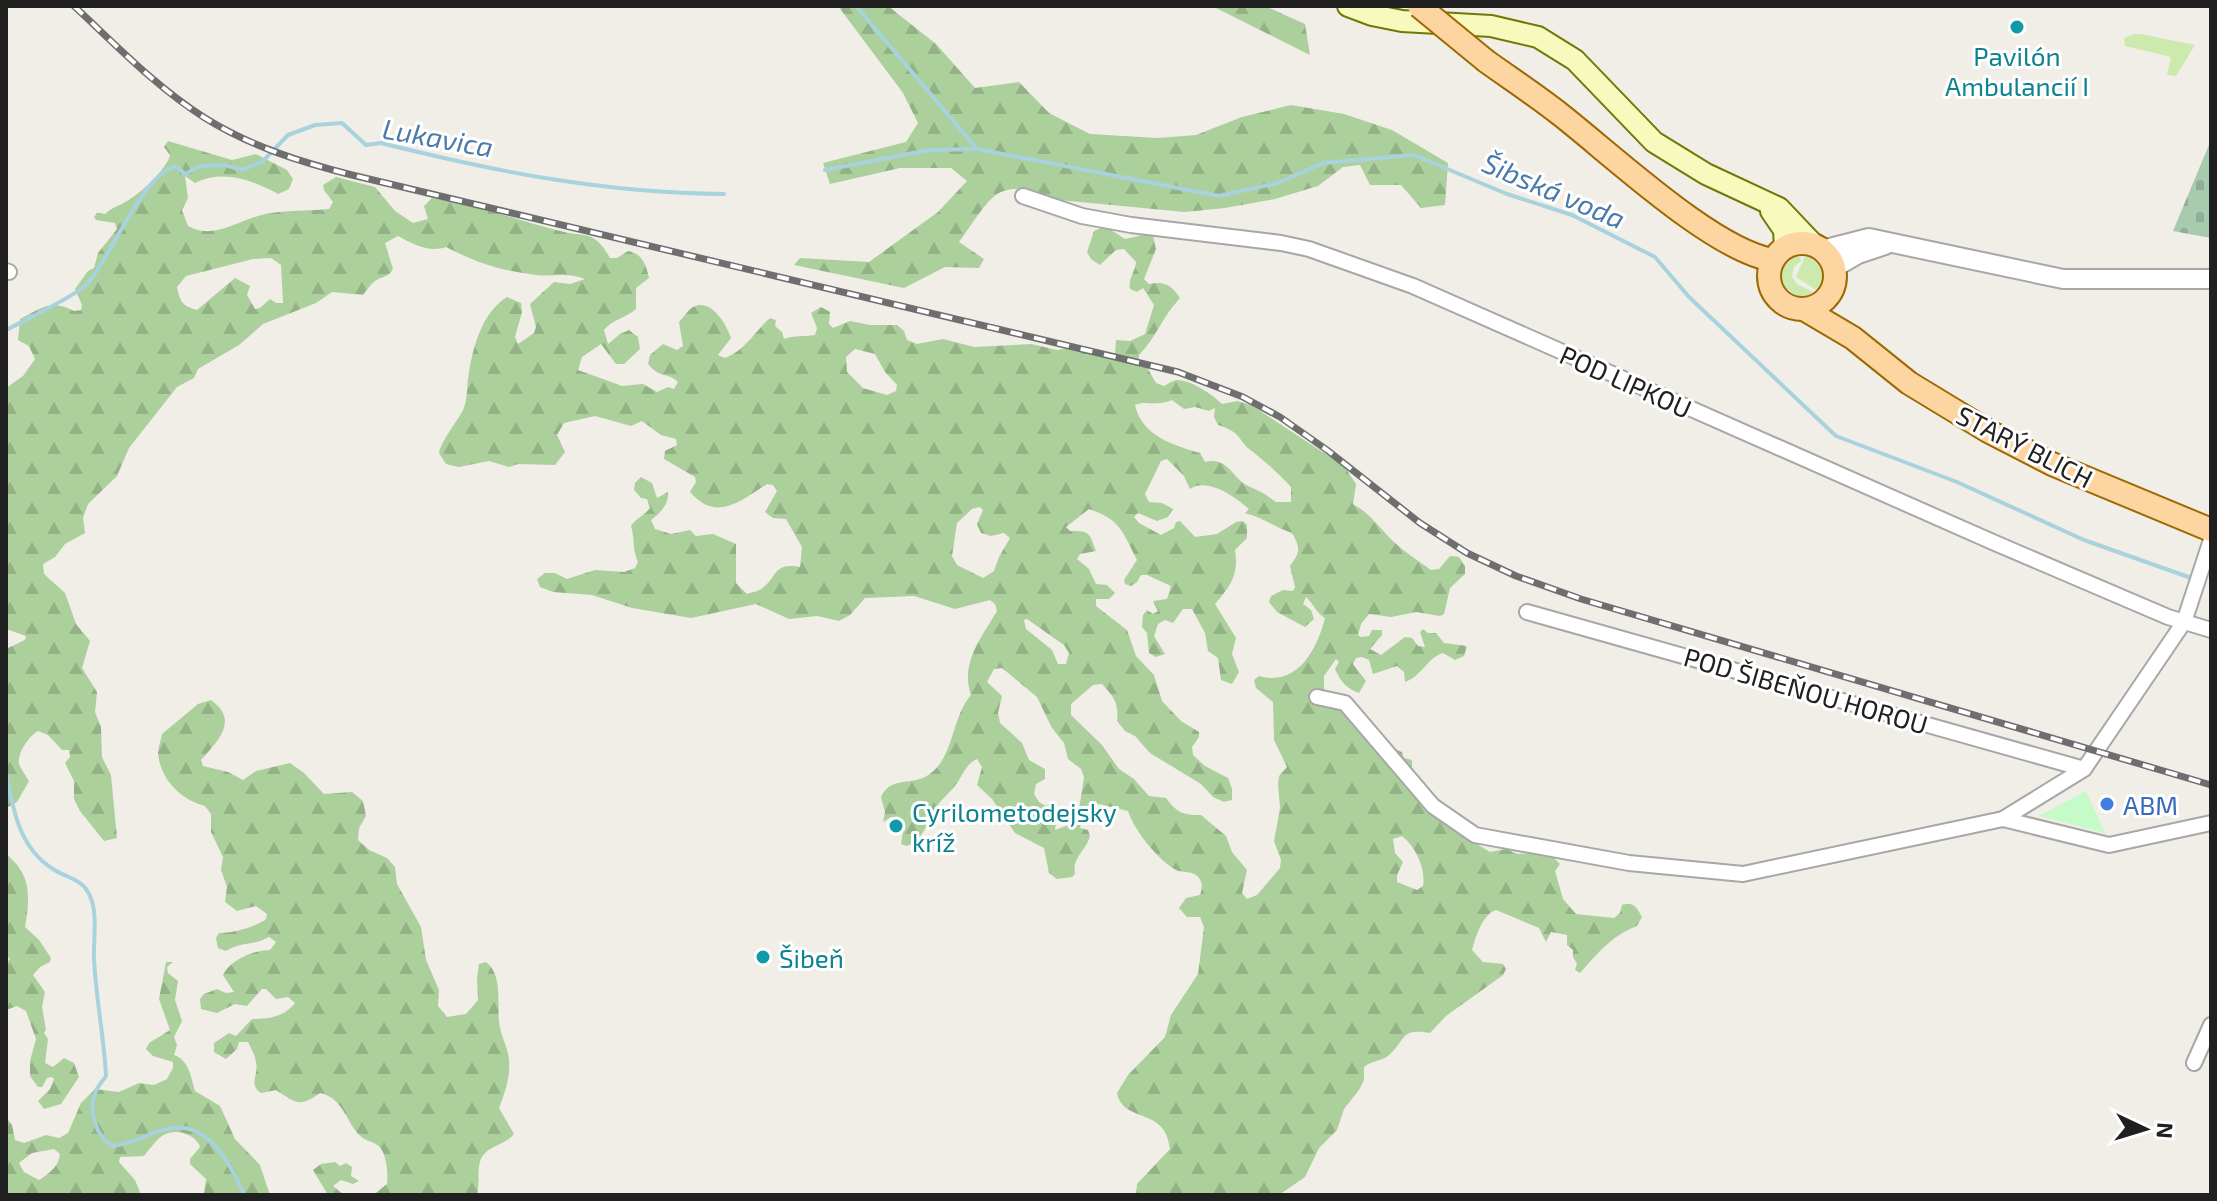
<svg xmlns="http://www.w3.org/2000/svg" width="2217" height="1201" font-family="'Exo 2',sans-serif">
<defs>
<pattern id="forest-firs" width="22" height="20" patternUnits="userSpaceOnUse" patternTransform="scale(2)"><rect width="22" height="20" fill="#abd09c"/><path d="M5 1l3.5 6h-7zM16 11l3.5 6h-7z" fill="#93b286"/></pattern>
<pattern id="cemetery-stones" width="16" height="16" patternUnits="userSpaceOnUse" patternTransform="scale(2)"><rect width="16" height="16" fill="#a8caad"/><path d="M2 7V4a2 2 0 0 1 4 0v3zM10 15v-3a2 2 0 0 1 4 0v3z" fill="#90ad95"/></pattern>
</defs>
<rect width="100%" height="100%" fill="#f1eee7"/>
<!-- grass -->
<g fill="#cceaae">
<path d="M2134,34H2141L2195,45L2176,76L2167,75L2171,57L2125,46L2124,38Z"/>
<path d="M1796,256L1800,257L1801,261L1794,267L1792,277L1797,284L1813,292L1808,297H1796L1782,284L1780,270L1791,258Z"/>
<path d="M1805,256C1822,262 1828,276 1818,291L1796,277Z"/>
</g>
<!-- forest -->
<g fill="url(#forest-firs)" fill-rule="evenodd">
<path d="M838,6H888L936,44L975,88L1019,82L1049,113L1090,134L1158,138L1196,135L1242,117L1291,105L1344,114L1392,130L1448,163L1445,205L1421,208L1401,185H1370L1360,165L1343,167L1318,186L1275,199L1225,208L1185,212L1059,200C1042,193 1013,182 996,195C984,203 969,229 959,242L984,259L979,268L945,267L904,288L794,265L800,258L869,262L938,212L967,181L951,168H900L830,184L823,163L906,142L918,123L903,93Z"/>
<path d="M1212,6H1265L1305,24L1310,55Z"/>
<path d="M168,141L232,160L256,154L287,170L293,179L289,189L278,194C252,180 223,169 195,183L185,176L188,198L182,210L188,226C214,241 239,219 266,214C286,210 308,211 329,209L333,202L324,190L323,185L336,177L375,187L395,211L413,223L428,219L424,206L432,198C479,205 519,221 564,232C572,234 581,234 589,236C599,240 605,249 610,258H617L628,251C643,254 646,265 649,278L636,288V309C626,318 613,319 604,330L608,344L620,334L629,330L638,337L640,349L624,364H616L601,344L582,357L578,370L622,386L643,384L657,392L668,387L674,389L678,382C668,372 660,379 648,364L650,355L663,344L677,350L683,346L679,322C683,318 688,310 693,307C711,297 727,325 731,338L718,355L725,358C746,350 754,332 770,318L776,320L775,326L782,332L784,339C794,335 804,337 815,335L817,328L811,313L821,307L830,312L829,324L833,328L850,321L870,325H897L904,331L907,340L917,344L943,339L974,347L1031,344L1057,350L1080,346L1100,357L1115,354L1116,340L1130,341L1145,334L1154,305L1143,288L1137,292L1130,289C1128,278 1135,273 1136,262L1124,249L1116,250L1100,265L1091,259L1087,252L1094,231L1105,226L1125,239L1143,235L1153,236L1156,249L1144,279L1149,284C1165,281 1171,285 1180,298C1162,317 1156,338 1139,355V361L1148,369L1156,383L1164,386C1168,384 1172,381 1176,380C1190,379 1213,395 1222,404L1237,401L1251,405L1344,466L1356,484L1353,504C1371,514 1380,529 1395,543C1406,553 1419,561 1431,570L1439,569L1450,556L1459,557L1465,566V574L1450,588L1444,614L1440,616L1416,612L1391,617L1369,614L1361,624L1358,635L1361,637L1369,636L1372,630H1382V635L1370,649L1381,655L1405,637L1412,638L1418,646L1425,647L1420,632L1423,629L1428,633H1436L1444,643L1467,646L1464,656L1455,660L1443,653C1427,658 1422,676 1405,682L1404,672L1397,666L1373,674L1369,660L1362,657L1356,658L1353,664L1366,681L1359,693C1347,689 1340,681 1335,669L1339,662L1336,659L1324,676V689L1342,698H1350L1364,716L1380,744L1402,752L1404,758L1412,760V776L1467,838L1490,852L1506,849L1518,854L1539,853L1551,855L1560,864L1555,871L1563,899L1576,914L1614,918L1620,913L1622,905C1633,901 1637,908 1642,917L1637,926C1610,937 1599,952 1580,973L1575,970L1577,964L1573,957V950L1567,945V935L1551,932L1546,942L1539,928L1496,910C1482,915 1476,936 1472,950L1483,962L1503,964L1506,969L1503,975L1446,1016L1430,1033C1399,1028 1407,1040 1388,1056C1381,1061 1371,1061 1364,1067V1080L1359,1090L1344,1109L1337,1130L1319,1148L1305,1177L1279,1195H1136L1137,1184L1170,1149C1166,1106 1123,1124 1117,1093L1128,1075L1165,1037L1171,1015L1198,974L1204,927L1200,917H1187L1179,908L1186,898L1200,895C1202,889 1203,883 1199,878C1193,870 1183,873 1176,870C1158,860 1134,830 1128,811L1099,804L1085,806L1080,828L1088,830L1090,836C1086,851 1072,857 1075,874L1072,877L1057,879L1049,873L1044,848L1015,833L992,799L977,785L982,767L977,759C965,764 962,778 954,787C948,794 942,799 937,806C926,822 926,838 907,846L901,844L904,825L900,819L891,817L883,822L885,812L881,797C890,777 909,785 925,777C955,761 950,719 971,695C960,664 981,638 997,611L995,604L990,600L955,609L914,596L865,598L850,615L839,621L817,616L789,619L756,604L691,618L632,608L592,595L553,592L540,587L537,579L545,573H555L567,579L595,570L624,572L635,568L638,562C632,550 635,539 631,526C637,517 644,516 650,508L647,499L641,498L634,490L635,483L641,477L652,483L657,498L668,492C669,505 660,513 651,520L655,529L671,534L690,530L696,536L713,534L736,544V583L747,594C752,592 757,592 761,589C778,578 772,562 800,567L802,547L786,519L773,518L765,512L777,491L773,485L767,484C739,502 716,522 690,492L696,482L695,477L664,459L665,451L677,445L676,439L661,435L642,421L631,426L595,416L564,423L557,435L565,452L555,465L518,464L509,467L489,461L459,467L446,464L439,453C441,441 457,422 463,410C467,402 467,389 468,379C472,350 481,313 507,297L521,303L522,312L515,337L518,344L534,333L536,327L530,304L554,282L570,284L585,279C567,272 554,277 536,275C498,270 480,264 446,247C429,253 413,244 398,236L385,243L393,269C388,278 382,276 375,281C370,285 366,291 363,295L332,292L316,303L263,324L239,345L198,369L194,378L177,387L129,448L117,476L88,504L83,518L85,533L65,544L55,557L43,564L44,574L65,593L76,624L90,641L82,668L97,692L95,712L101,727L102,757L111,775L117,838L104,841L80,811L74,799V781L65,763L70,757L69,750H62L48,735L38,731C30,735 17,753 19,764C21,769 26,776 29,781L17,802L8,807L6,804V649L25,640L26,636L6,629V388L23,376L35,359L29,346L18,340L20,319C42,308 50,299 74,311L81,310L82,305L75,289L88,271L94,268L98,253L117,229L115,223L96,220L94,217L97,213L105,214C112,207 119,206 127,201C140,194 167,169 170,155L164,147ZM271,258L281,265L283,303H276L270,299L260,308L255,309L247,295L250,286L235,278L197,310C182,306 180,301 177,287L186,276L253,259ZM855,349L875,354L885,372L897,385L896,391L887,395L863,388L847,372L846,357ZM1172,400L1184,409L1195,407L1209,411L1215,408L1214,417L1218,425C1244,433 1236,440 1253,452C1267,463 1279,474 1291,487V502H1276C1264,493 1261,492 1248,486C1231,477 1228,456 1205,462L1200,453C1173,445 1142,436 1135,405C1146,400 1155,407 1172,400ZM1167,459L1184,476L1190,489C1208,477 1235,497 1249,509L1245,513C1263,518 1275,527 1292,533C1301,549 1300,552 1290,566L1295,587L1293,591L1283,590L1271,596L1269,602L1277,612L1305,627L1314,619L1311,610L1303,604L1306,597C1314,604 1316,613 1325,618C1317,650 1297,687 1259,676L1254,680L1256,688L1273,702L1274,740L1287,767L1279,776L1278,784L1280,808L1274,841L1281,860L1280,868L1257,895L1247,899L1242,893L1247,870L1232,852L1226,836L1201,815C1183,815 1177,813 1166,798L1149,796L1134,779L1119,769L1102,745L1071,715V704L1093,685L1102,684C1114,697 1119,703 1117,721L1125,731L1135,736L1150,753L1201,784L1213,797L1224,802L1232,800V789L1228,778L1205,766L1193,755L1192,747L1199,737V732L1181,721L1162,701L1154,675L1136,656L1127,630L1096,606V599H1109L1115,593L1107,585L1096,584L1089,569L1077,559L1080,554L1096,551C1089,532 1090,531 1070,531L1066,527L1089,509C1121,520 1122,531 1137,560L1124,580L1125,584L1131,586L1137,582L1141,575H1147L1171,586L1167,599L1153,601L1158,611L1153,614L1147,610L1143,615L1142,627L1147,633L1149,653L1156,657L1165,654L1154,636L1158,624L1165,620L1173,623L1183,609H1192L1205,633L1208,651L1218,658L1221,680L1232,684L1239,672L1232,654L1236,638L1215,604C1231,585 1239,575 1235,550L1247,538V525L1243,521L1236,522L1217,534L1195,537L1180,521L1176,522L1174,528L1161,535L1139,523L1134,517L1138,513L1157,521L1168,517L1173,509L1162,503L1149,502L1145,494L1161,461ZM980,507L983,510L977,524L981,533L991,536L1004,533L1010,538L999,557L994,571L983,578L957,565L952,556L957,523L972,509ZM1027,619L1064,645L1069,653L1066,664H1058L1052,650L1026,629L1024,620ZM1002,668L1037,697L1052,728L1064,743L1068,759L1081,769L1084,777L1077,822L1055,830L1058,811L1050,804L1046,806L1039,802L1034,794L1036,784L1045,779V769L1029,760L1022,743L1000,723L998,713L1002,696L987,682L994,669ZM1402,836C1416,847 1426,869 1423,886L1417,890L1397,882V875L1403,862L1395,853L1393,839Z"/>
<path d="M211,700C239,720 219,740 201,760L203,766L228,772L243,780L256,771L290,763L304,773L324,794L352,792L363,801L366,816L359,828L358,840L369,850L387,858L395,867L397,884L421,927L426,960L439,990L438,1006L447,1017L466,1014L478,1000L477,978L479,964L486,962C503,975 497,1003 499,1022C500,1032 505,1042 508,1053C512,1072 506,1090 499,1108L514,1134C505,1146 484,1146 480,1162C477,1172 480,1184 477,1195H373L387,1184C388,1173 387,1162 383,1152C378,1142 371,1143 363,1138C346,1126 346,1099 320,1093C299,1108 296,1103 276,1090L261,1093C248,1084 259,1075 256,1062C255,1055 251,1048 248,1042H239L237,1049L226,1059L214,1052V1043L229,1033L236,1036L252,1019C269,1019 284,1017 295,1003L288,997L276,999L266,989H262L247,1006L235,1004L217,1013L201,1009L200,999L204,994L217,989L226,993L234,992L223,975C230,960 254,950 270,950L276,942L269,937C253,946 242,941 226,951L218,948L216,938L219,933C233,933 256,927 266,919L267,914L256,906L237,911L225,902L227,887L221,870L223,857L211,832V814L205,806C181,800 161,780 158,754C158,748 161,740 162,734L198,704Z"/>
<path d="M6,854C32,875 30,897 25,927L39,940L51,958L50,962L40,967L33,975L45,992L42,1007L46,1030L44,1033L48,1039L45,1063L53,1067L64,1058L74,1063L79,1077L61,1104L44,1109L38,1101L50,1089L54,1079L52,1077L47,1078L42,1087H38L30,1076V1061L36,1039L26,1011L17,1006L6,1010V963L10,959L6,955Z"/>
<path d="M166,962H173L167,967L168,973L178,981L175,1000L182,1021L174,1037L177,1045L174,1055C189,1060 191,1077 195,1091L220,1106L235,1139L260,1165L270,1195H204L206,1179L190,1164V1159L200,1147C196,1134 175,1127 162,1136C155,1141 149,1150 144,1156L120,1157L119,1162L135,1180L140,1192L138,1195H6V1117L12,1125L15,1140L24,1143L46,1135L59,1138L68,1133L81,1103L95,1089L119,1092L139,1083L154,1085L167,1079L173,1068V1062L153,1056L146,1049L149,1043L170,1030L159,999ZM54,1149L60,1154C59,1166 49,1174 39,1180L24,1172L19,1163L32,1153Z"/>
<path d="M335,1162L340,1166L346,1163L352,1167L351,1176L359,1181L353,1184L341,1180L333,1186L344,1195H328L313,1170L321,1164Z"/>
</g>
<!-- cemetery -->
<path fill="url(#cemetery-stones)" d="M2211,140V238L2173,231Z"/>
<!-- park -->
<path fill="#c5fac9" d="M2086,791L2105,833L2039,816Z"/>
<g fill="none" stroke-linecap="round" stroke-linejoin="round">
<!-- stream -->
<g stroke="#a8d2de" stroke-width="4">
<path d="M856,6L977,149L1219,196L1278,183L1323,163L1414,155L1507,194L1572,215L1655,257L1689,297L1836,436L1957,482L2084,540L2194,579"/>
<path d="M825,170L929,150L976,149"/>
<path d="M6,330C23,321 76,296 87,284C111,258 142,174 176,166L185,174L201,166L225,165L243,170L263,161L288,135L315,125L342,123L366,145L381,143C497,172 604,193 724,194"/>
<path d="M6,773C13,809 19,848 53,869C65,877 81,879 88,892C99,911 93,938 94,959C96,999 104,1037 106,1076C102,1082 97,1087 95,1093C88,1111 96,1136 112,1146C133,1144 150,1132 171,1128C209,1122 232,1166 244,1195"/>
</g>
<defs>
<g id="minor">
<path d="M1023,196L1082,216L1131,225L1281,243L1309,249L1413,286L1995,543L2168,617L2211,630"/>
<path d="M6,271L9,272"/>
<path d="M1527,612L2084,769"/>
<path d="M1317,697L1345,703L1433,806L1475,835L1629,863L1743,874L2003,819L2084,769L2184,622L2211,540"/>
<path d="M2003,819L2109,845L2211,823"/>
<path d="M2194,1063L2211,1025"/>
</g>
<g id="tertiary">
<path d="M1822,250L1869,238L2063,279H2211"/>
<path d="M1834,268L1858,254L1885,245"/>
</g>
<g id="secondary">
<path d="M1348,6L1372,15L1402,21L1491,26L1538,37L1575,60L1654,142L1706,174L1779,208L1815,246"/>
<path d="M1771,211L1784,230L1785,248"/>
</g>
<g id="primary">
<path d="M1486,61C1511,79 1537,96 1561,115C1611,154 1714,251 1773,260"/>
<circle cx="1802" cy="276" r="33"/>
<path d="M1804,309L1853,338L1909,383L1988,431L2052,464L2211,530"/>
</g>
</defs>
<!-- minor casing -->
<use href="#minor" stroke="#a7a7a7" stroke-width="18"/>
<!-- tertiary casing -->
<use href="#tertiary" stroke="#a7a7a7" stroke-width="22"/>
<!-- secondary casing -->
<use href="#secondary" stroke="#6d7a05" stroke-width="24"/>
<!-- primary casing -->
<use href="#primary" stroke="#9d6900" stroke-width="26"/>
<!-- minor -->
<use href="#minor" stroke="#fff" stroke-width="14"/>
<!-- tertiary -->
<use href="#tertiary" stroke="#fff" stroke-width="18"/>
<!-- secondary -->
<use href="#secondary" stroke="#f7fabc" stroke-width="20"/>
<!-- primary -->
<use href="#primary" stroke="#fcd5a1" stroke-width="22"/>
<defs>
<path id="rail" d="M74,6C116,45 156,87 205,118C250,146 300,162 352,175L1178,372L1243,397L1280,417L1327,450L1420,523L1467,553L1516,576L1581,599L2211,785"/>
</defs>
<!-- rail casing -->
<use href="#rail" stroke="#6e6e6e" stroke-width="7"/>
<!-- rail -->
<use href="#rail" stroke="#fff" stroke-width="4" stroke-dasharray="12" stroke-linecap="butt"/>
<defs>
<path id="primary-bridge" d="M1419,6L1486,61"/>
</defs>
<!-- primary-bridge casing -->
<use href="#primary-bridge" stroke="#9d6900" stroke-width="26" stroke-linecap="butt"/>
<!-- primary-bridge -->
<use href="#primary-bridge" stroke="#fcd5a1" stroke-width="22"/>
</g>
<!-- markers -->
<g fill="#0f9aa8" stroke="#fff" stroke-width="3">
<circle cx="2017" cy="27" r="8"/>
<circle cx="896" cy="826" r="8"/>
<circle cx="763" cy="957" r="8"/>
</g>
<circle fill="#3f7fe0" stroke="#fff" stroke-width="3" cx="2107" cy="804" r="8"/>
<g text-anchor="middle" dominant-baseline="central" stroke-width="6" stroke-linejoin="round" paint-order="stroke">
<!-- culture labels -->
<g font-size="26" fill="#0d838f" stroke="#fff" text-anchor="start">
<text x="2017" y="55" text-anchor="middle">Pavilón<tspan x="2017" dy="30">Ambulancií I</tspan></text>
<text x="912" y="811">Cyrilometodejsky<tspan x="912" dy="30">kríž</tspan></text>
<text x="779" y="957">Šibeň</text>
</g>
<!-- street labels -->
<g font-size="26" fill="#202020" stroke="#fff">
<text transform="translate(1626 381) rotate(24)">POD LIPKOU</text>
<text transform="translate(2025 446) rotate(27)">STARÝ BLICH</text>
<text transform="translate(1806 690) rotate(16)">POD ŠIBEŇOU HOROU</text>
</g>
<!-- shop labels -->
<g font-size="26" fill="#366cbe" stroke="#fff" text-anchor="start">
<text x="2123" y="804">ABM</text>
</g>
<!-- water labels -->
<g font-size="28" font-style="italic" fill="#497aa9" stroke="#fff">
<text transform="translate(438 137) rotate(10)">Lukavica</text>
<text transform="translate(1554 190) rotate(23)">Šibská voda</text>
</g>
</g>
<!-- border -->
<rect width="2217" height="1201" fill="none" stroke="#202020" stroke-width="16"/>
<!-- north arrow -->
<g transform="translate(2145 1129) rotate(94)" stroke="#ffffff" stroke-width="6" paint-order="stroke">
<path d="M0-6L14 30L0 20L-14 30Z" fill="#202020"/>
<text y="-12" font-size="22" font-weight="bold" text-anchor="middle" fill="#202020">N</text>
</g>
</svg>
